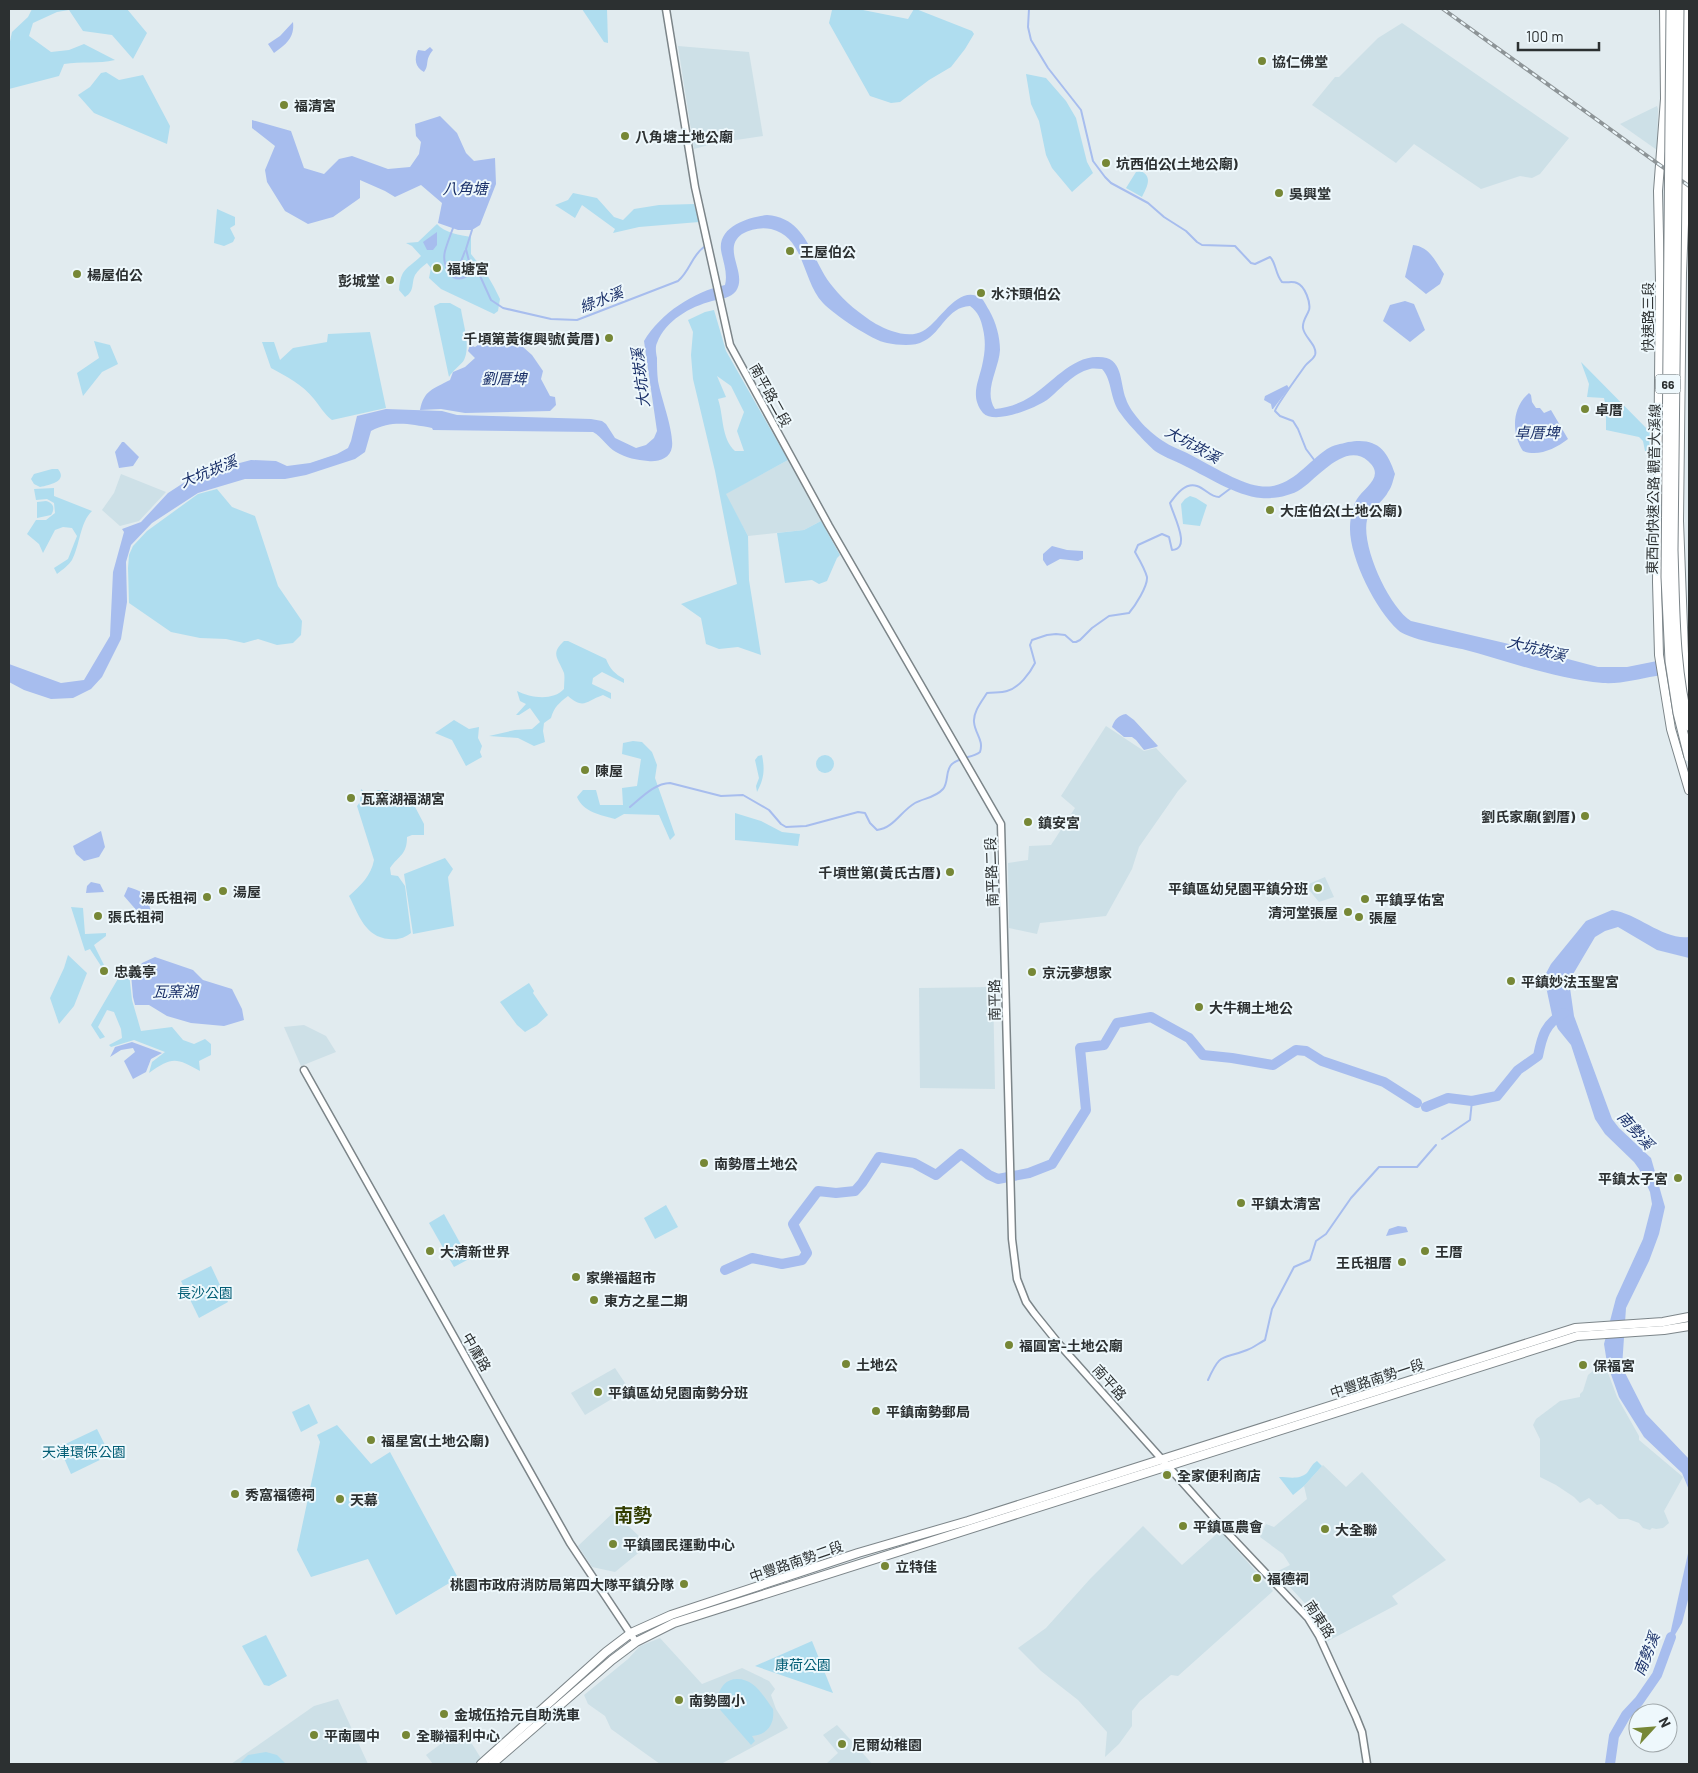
<svg xmlns="http://www.w3.org/2000/svg" width="1698" height="1773" font-family="Barlow,'Noto Sans TC',sans-serif">
<rect width="100%" height="100%" fill="#e1ebef"/>
<!-- built -->
<g fill="#cde0e7">
<path d="M1402,23L1569,138L1540,174L1532,178L1520,176L1481,189L1414,144L1396,163L1312,105L1335,77H1339L1378,38Z"/>
<path d="M678,46L749,52L763,136L716,143L694,149Z"/>
<path d="M1657,106L1658,109L1657,150L1620,124Z"/>
<path d="M788,460L821,521L804,530L748,536L725,494Z"/>
<path d="M121,474L166,492L139,521L120,526L102,510L114,493Z"/>
<path d="M1106,726L1144,751L1156,748L1187,781L1178,791L1139,847L1132,869L1106,916L1040,923L1037,934L1009,928L1008,863L1028,860L1029,846L1051,845L1075,808L1061,796Z"/>
<path d="M1325,877L1334,897L1319,902L1309,890L1304,886Z"/>
<path d="M993,987L995,1089L920,1088L919,988Z"/>
<path d="M304,1025L326,1036L336,1052L301,1066L284,1027Z"/>
<path d="M1604,1362L1617,1397L1639,1436V1440L1683,1477L1664,1511L1669,1523L1663,1528L1656,1529L1652,1528L1650,1530L1643,1528L1639,1523L1628,1519H1619L1601,1504L1597,1505L1589,1498L1580,1503L1574,1497L1556,1485L1540,1477V1439L1533,1425L1536,1419L1560,1401L1580,1397V1394L1583,1391L1588,1375L1593,1371L1594,1364Z"/>
<path d="M615,1368L627,1386L625,1391L585,1415L571,1393Z"/>
<path d="M1323,1465L1346,1487L1362,1472L1446,1560L1392,1596L1398,1604L1328,1641L1312,1611L1276,1572L1290,1565L1283,1554L1260,1537L1266,1524L1274,1527L1307,1499L1304,1486Z"/>
<path d="M614,1512L648,1545L615,1572L592,1567L578,1546Z"/>
<path d="M1143,1526L1182,1565L1220,1531L1273,1591L1178,1676L1171,1675L1140,1701L1132,1711V1726L1119,1744L1105,1757L1107,1732L1078,1700L1041,1671L1018,1648L1046,1628L1090,1579Z"/>
<path d="M660,1638L702,1684L742,1668L769,1681L775,1689L771,1695L776,1709L788,1728L721,1764H660L611,1729L605,1716L588,1704L584,1695L628,1659L640,1646Z"/>
<path d="M338,1699L368,1764H231L314,1706Z"/>
<path d="M837,1725L867,1758L872,1764H826L838,1753L823,1735Z"/>
<path d="M462,1728L482,1760L477,1764H433L426,1755Z"/>
</g>
<!-- green -->
<g fill="#afddef" fill-rule="evenodd">
<path d="M32,9H127L147,33L133,59L112,35L83,31L69,10L57,12L33,23L29,36L51,52L69,50L84,44L115,60C98,64 81,61 64,64L59,76L9,89V46L12,32L28,17Z"/>
<path d="M582,9H607L608,43L604,42Z"/>
<path d="M834,9H858L908,19L914,9H916L972,31L974,34L965,49L951,67L929,80L900,102L891,103L870,96L829,23L832,10Z"/>
<path d="M106,72L119,80L143,75L170,126L167,144L94,113L78,95L90,87L101,73Z"/>
<path d="M1026,74L1046,78L1066,101L1076,118L1087,162L1093,173L1072,192L1052,168L1046,155L1039,121L1031,104Z"/>
<path d="M1141,171C1153,177 1147,187 1142,197L1126,188L1136,172Z"/>
<path d="M573,193L597,198L614,217L623,220L634,209L659,205L694,204L699,222L639,227L613,233L615,229L582,205L575,218L555,205L568,200Z"/>
<path d="M217,209L235,217V225L230,228L235,238L233,242L224,246L214,243Z"/>
<path d="M437,224C444,233 461,235 471,237V254L486,273L494,287L500,299L498,311L494,314L441,289L429,278L431,268L427,263C423,266 418,270 415,275C411,284 415,291 405,297L399,290C401,267 407,270 421,256L412,246L406,243L418,242Z"/>
<path d="M440,303H450L461,309C463,324 471,346 464,360C462,364 452,371 449,377L434,306Z"/>
<path d="M714,310L726,351L788,460L726,494L748,536L749,580L761,655L738,647L719,649L706,644L701,618L681,604L737,584L715,471L693,379L691,355L693,332L688,320L705,312ZM717,376L731,386L744,412L737,431L744,451H735C721,438 724,417 718,399L726,397Z"/>
<path d="M370,332L386,408L332,420C324,414 320,406 314,399C302,384 287,377 271,368L262,342H274L280,360L293,348L327,342L328,334Z"/>
<path d="M94,341L110,345L118,364L102,372L83,396L77,373L99,358Z"/>
<path d="M1581,362L1653,435L1655,454L1645,451L1643,441L1639,437L1606,430V407L1604,398L1587,397L1589,384Z"/>
<path d="M52,469H58C68,481 50,485 40,487L34,484L31,479L34,474Z"/>
<path d="M54,488V496L92,511C80,522 80,545 72,560C69,565 62,570 57,574L54,568L68,559L77,536L72,528L63,527L55,530L43,553L39,544L27,534L36,520H46L55,513L54,503L47,499L36,500L34,489Z"/>
<path d="M217,489L232,507L255,516L278,586L302,621L301,635L293,643L277,645L258,639L244,643L226,639L200,638L171,632L129,603L128,568L129,555L133,546L147,531L198,494Z"/>
<path d="M1190,496L1196,498L1207,505L1200,526L1183,524L1181,504L1185,499Z"/>
<path d="M46,501C54,503 55,509 51,515L37,518V502Z"/>
<path d="M821,521L840,555L837,558L827,581L819,584L812,580L785,583L777,533L804,530Z"/>
<path d="M564,641H568L606,659C610,669 615,674 624,679V683L602,672L593,678L592,684L611,693V699L603,695C586,701 584,710 568,696C559,703 554,707 551,718L544,723L543,731L545,742L534,746L518,738L489,736L515,730L532,729L540,722L530,708L519,715H516L526,704L520,701L517,691C531,698 553,701 564,689C564,684 565,677 564,673C558,658 550,654 564,641Z"/>
<path d="M454,720L469,729L479,727L478,738L482,746L480,752L482,757L466,766L452,740L435,733Z"/>
<path d="M633,741L642,742L652,752L657,765L655,778L675,835L670,840L659,815L624,814L615,819C601,815 583,812 577,797L583,790H596L600,805H623L622,788L637,786L641,759L622,754L623,743Z"/>
<circle cx="825" cy="764" r="9"/>
<path d="M762,755C765,770 764,779 757,792L756,786L759,778L755,760L758,756Z"/>
<path d="M361,789L368,795L378,790H387L409,799L413,803L424,824V835H412L407,837C407,855 399,855 390,868L391,875L398,876L405,886L411,933C404,938 399,940 389,939C365,937 359,915 349,896C361,885 371,876 374,860L357,806L360,802Z"/>
<path d="M735,813L761,821L782,832L800,834L798,846L735,840Z"/>
<path d="M445,858L453,869L448,877L454,926L413,934L404,874Z"/>
<path d="M71,907L83,908L85,934L106,933V936L94,945L105,967L101,969V966L90,949L85,951Z"/>
<path d="M68,955L87,973L74,1006L59,1024L50,998L64,968Z"/>
<path d="M129,973L132,1000L141,1031L172,1027L183,1040L194,1044L205,1039L211,1044V1055L199,1061L200,1071C177,1058 172,1056 149,1073L152,1062L165,1052L134,1040L111,1047L109,1045L122,1038L121,1029L114,1012L107,1010L98,1027L105,1037L100,1039L91,1025L119,977Z"/>
<path d="M529,983L534,991L533,993L548,1015L537,1025L525,1032L517,1025L500,1002Z"/>
<path d="M666,1205L678,1227L655,1239L644,1218Z"/>
<path d="M444,1214L469,1259L454,1267L429,1223Z"/>
<path d="M211,1266L228,1302L199,1318L181,1281Z"/>
<path d="M309,1404L318,1423L301,1432L292,1412Z"/>
<path d="M337,1425L371,1464L390,1452L457,1576L456,1579L396,1615L368,1559L311,1577L297,1550L320,1442L317,1435Z"/>
<path d="M97,1429L110,1455L71,1474L59,1447Z"/>
<path d="M1317,1461L1322,1466L1304,1486L1293,1495L1279,1477C1289,1477 1299,1480 1307,1473C1311,1468 1311,1465 1317,1461Z"/>
<path d="M266,1635L287,1676L269,1686L264,1685L242,1646Z"/>
<path d="M812,1641L833,1693L755,1666Z"/>
<path d="M737,1679C755,1679 763,1696 773,1709C775,1724 767,1735 752,1736L755,1741L751,1745L708,1696L713,1692L718,1697C720,1687 726,1679 737,1679Z"/>
<path d="M266,1752L277,1755L286,1764H239L248,1755Z"/>
</g>
<!-- water -->
<g fill="#a7bdee">
<path d="M293,22C295,38 285,45 274,53L268,44L280,36Z"/>
<path d="M430,47L433,50C424,61 430,64 424,72C415,67 414,59 418,50L425,51Z"/>
<path d="M440,116L457,133L466,153L474,161L495,158L496,184L480,225L472,230H458L438,223L442,203L421,185L395,197L385,191L360,180V198L333,217L308,224L285,211L267,182L265,170L275,146L252,128V120L291,131L304,168L324,174L339,159L352,156L388,169L410,167L419,154L421,142L416,136L415,124Z"/>
<path d="M767,215C809,218 811,262 833,287C845,302 860,314 876,324C889,331 909,339 923,331C939,323 958,283 981,298C984,300 987,307 989,310C996,322 1000,337 1000,350C999,369 983,391 995,409C1007,408 1019,404 1030,397C1051,384 1071,357 1097,357C1124,356 1119,381 1126,399C1128,406 1135,415 1140,421C1146,428 1155,436 1163,441C1170,446 1179,449 1187,453C1207,463 1238,483 1259,486C1289,491 1306,463 1327,449C1333,445 1341,444 1348,442C1376,437 1387,449 1395,474C1393,480 1392,487 1388,492C1383,502 1370,509 1367,520C1361,546 1389,607 1411,621L1534,650L1598,667H1627L1657,661L1689,658V673C1678,674 1667,674 1656,676C1638,679 1622,684 1603,683C1555,679 1508,661 1462,649C1448,646 1407,639 1398,630C1376,610 1349,557 1350,527C1350,519 1353,505 1357,499C1364,487 1386,477 1368,461C1345,441 1317,479 1301,489C1291,496 1274,499 1261,498C1236,496 1204,475 1181,464C1173,460 1162,456 1155,451C1146,443 1128,424 1121,414C1109,399 1113,381 1102,369C1098,369 1094,368 1090,369C1073,373 1061,389 1047,400C1035,408 995,425 983,413C970,397 978,383 982,366C985,353 986,342 983,329C981,319 978,312 970,306C947,307 942,332 924,341C914,347 898,345 887,343C873,341 833,314 823,303C802,281 805,237 771,229C761,227 751,229 742,234C721,249 748,273 736,291C731,298 720,299 712,301C690,307 666,320 657,343C655,347 656,353 657,358C657,365 657,373 658,381C661,398 674,431 672,447C670,459 658,462 648,461C637,460 626,458 616,452C607,447 602,437 593,432L433,430L432,428C408,424 393,420 371,431L365,452L355,459L306,475L285,479H245L198,493L152,523L131,545L126,562L127,602L121,639L102,677L91,689L73,698L51,699L24,690L9,682V664L61,683L84,680L110,636L113,572L124,532L122,529L141,522L168,493L188,480L217,469L251,460L276,461L287,466L310,463L337,454L348,448L351,441L357,416L386,409L442,411L457,415L591,419L602,421L606,424L615,438L636,448L646,445L654,438L657,431L644,341C661,313 693,292 725,285C728,273 723,262 721,250C718,226 749,217 767,215Z"/>
<path d="M437,232V245L433,250H427L423,242Z"/>
<path d="M1413,245C1430,247 1435,261 1444,274L1440,284L1426,294L1405,277Z"/>
<path d="M1405,301L1414,304L1425,330L1410,342L1383,321L1390,305Z"/>
<path d="M483,337L495,341L502,338L514,339L532,355L543,371L541,379L550,396L555,397L556,405L550,411L465,413L441,409L420,410C424,390 433,389 450,380L453,372L465,367L475,358L468,351L470,345L475,347L478,345L476,339Z"/>
<path d="M1287,385L1289,388L1273,409H1272L1271,404L1264,400L1265,396Z"/>
<path d="M1529,393L1531,395L1532,402L1536,408H1540L1544,413L1551,410L1568,439C1555,449 1538,457 1523,451C1511,433 1512,407 1529,393Z"/>
<path d="M122,442H124L139,457L133,466L119,468L115,452Z"/>
<path d="M1052,546L1067,550L1083,551V559L1078,561L1060,559L1047,566L1043,560V554Z"/>
<path d="M1126,714L1134,720L1158,746L1156,747L1144,750L1136,740L1132,737H1124L1112,727C1114,720 1119,715 1126,714Z"/>
<path d="M101,831L105,847L99,857L84,861L76,854L73,846Z"/>
<path d="M91,882L100,884L104,892L86,893L87,886Z"/>
<path d="M128,887C147,892 147,897 152,915L144,919L124,896Z"/>
<path d="M1612,910C1639,914 1663,940 1689,937V958L1657,950L1618,927L1605,931L1595,937L1569,981L1574,1016L1612,1119L1619,1128L1651,1158L1665,1207L1659,1234L1649,1261L1626,1308L1622,1367L1646,1414L1689,1459V1490L1682,1473L1644,1437L1619,1397L1607,1363L1604,1344L1616,1298L1643,1239L1652,1204L1650,1192L1639,1169L1634,1162L1605,1134L1595,1119L1571,1045L1558,1029L1552,1015L1544,977L1551,964L1586,921Z"/>
<path d="M155,957L193,970L203,980L232,989L242,1009L244,1020L224,1026L191,1023L167,1016L149,1005H135L133,997L131,974L137,971L142,963Z"/>
<path d="M132,1042L162,1053L151,1059L146,1072L133,1079L124,1061L135,1052L133,1048L121,1050L110,1057L115,1047Z"/>
<path d="M1398,1226L1406,1227L1408,1232L1386,1236L1389,1229Z"/>
<path d="M1689,1549V1596L1682,1623L1667,1648Z"/>
</g>
<g fill="none" stroke-linecap="round" stroke-linejoin="round">
<!-- stream -->
<g stroke="#a7bdee" stroke-width="2">
<path d="M1029,9L1028,27L1031,40L1048,68L1081,110L1093,161L1105,177L1111,183L1148,203L1164,217L1186,231L1197,242L1202,245L1235,246L1251,263L1255,264L1270,257C1276,262 1275,274 1282,282C1287,283 1293,281 1297,283C1305,286 1311,303 1309,310C1307,316 1302,321 1303,328C1304,337 1318,346 1315,355C1313,360 1308,362 1305,366C1300,373 1276,406 1275,411L1280,416L1293,421L1298,429L1306,449L1315,461"/>
<path d="M453,228C450,236 447,244 445,251C442,263 450,284 465,277C469,276 472,273 475,271"/>
<path d="M472,230L466,249L469,261L481,278L491,300L503,308L551,319L577,320L678,281C690,271 692,255 704,247"/>
<path d="M455,277L465,251"/>
<path d="M630,807C641,798 655,783 670,783L721,796L743,795L769,810L781,824L786,827L806,826L858,812L865,813L870,823L877,830C894,828 901,811 915,803C924,798 935,798 943,789C949,782 945,770 952,764C962,756 973,758 980,752C984,740 975,734 974,722C973,712 982,701 987,693C994,692 1001,693 1007,691C1019,688 1030,673 1035,663L1030,645L1032,640L1047,635L1056,634L1065,635L1073,642H1076L1080,640L1092,628L1109,616L1129,613C1135,606 1148,586 1147,577C1145,569 1139,559 1135,552L1138,545L1162,534L1169,537L1172,550C1192,549 1173,515 1170,503C1176,495 1185,482 1197,486C1206,489 1210,497 1219,497L1231,488"/>
<path d="M1442,1139L1470,1120L1472,1101"/>
<path d="M1208,1380C1221,1351 1222,1360 1247,1350C1253,1348 1259,1343 1265,1340L1272,1309L1294,1267L1310,1260L1316,1241L1326,1234L1351,1198L1379,1167H1417L1436,1145"/>
</g>
<!-- river -->
<g stroke="#a7bdee" stroke-width="10">
<path d="M1426,1107L1448,1098L1472,1101L1497,1096L1518,1070L1538,1056C1542,1036 1545,1024 1564,1013"/>
<path d="M725,1270L752,1258L782,1264L802,1260L807,1253L793,1224L818,1191L836,1193L855,1191L862,1183L879,1157L914,1163L936,1175L961,1154L989,1175L998,1179L1029,1173L1052,1164L1086,1110L1080,1048L1104,1045L1117,1023L1151,1017L1189,1038L1203,1055L1232,1058L1273,1065L1296,1050L1306,1051L1322,1061L1384,1082L1417,1103"/>
<path d="M1610,1764L1614,1736L1626,1715L1639,1701L1657,1675L1671,1637"/>
</g>
<defs>
<g id="tertiary">
<path d="M666,9L695,187L730,345L829,526L1001,824L1012,1239L1017,1279L1026,1302L1034,1313L1059,1344L1224,1529L1308,1618L1319,1636L1356,1717L1362,1732L1367,1764"/>
<path d="M304,1070L570,1543L636,1642"/>
</g>
<g id="secondary">
<path d="M481,1764L606,1652L631,1633L671,1615L858,1553L968,1521L1575,1328L1663,1322L1689,1317"/>
<path d="M492,1764L612,1660L636,1642L674,1623L1577,1336L1664,1330L1689,1326"/>
</g>
<g id="primary">
<path d="M1664,9L1665,99L1658,191L1660,281L1657,582L1659,655L1671,729L1689,790"/>
<path d="M1686,9V175L1682,273L1679,521L1684,654L1689,693"/>
</g>
</defs>
<!-- tertiary casing -->
<use href="#tertiary" stroke="#7c8589" stroke-width="9"/>
<!-- secondary casing -->
<use href="#secondary" stroke="#7c8589" stroke-width="10"/>
<!-- primary casing -->
<use href="#primary" stroke="#7c8589" stroke-width="10"/>
<!-- tertiary -->
<use href="#tertiary" stroke="#fff" stroke-width="6"/>
<!-- secondary -->
<use href="#secondary" stroke="#fff" stroke-width="8"/>
<!-- primary -->
<use href="#primary" stroke="#fff" stroke-width="8"/>
<defs>
<path id="rail" d="M1443,9L1689,186"/>
</defs>
<!-- rail casing -->
<use href="#rail" stroke="#8d9497" stroke-width="4"/>
<!-- rail -->
<use href="#rail" stroke="#eef8fc" stroke-width="2" stroke-dasharray="5.5" stroke-linecap="butt"/>
<defs>
<g id="trunk-bridge">
<path d="M1671,9L1666,577L1670,661L1678,713L1689,757"/>
<path d="M1679,9L1673,550C1675,609 1674,668 1689,726"/>
</g>
</defs>
<!-- trunk-bridge casing -->
<use href="#trunk-bridge" stroke="#7c8589" stroke-width="11" stroke-linecap="butt"/>
<!-- trunk-bridge -->
<use href="#trunk-bridge" stroke="#fff" stroke-width="9"/>
</g>
<!-- markers -->
<g fill="#768736" stroke="#eef8fc" stroke-width="2">
<circle cx="1262" cy="61" r="5"/>
<circle cx="284" cy="105" r="5"/>
<circle cx="625" cy="136" r="5"/>
<circle cx="1106" cy="163" r="5"/>
<circle cx="1279" cy="193" r="5"/>
<circle cx="790" cy="251" r="5"/>
<circle cx="437" cy="268" r="5"/>
<circle cx="77" cy="274" r="5"/>
<circle cx="390" cy="280" r="5"/>
<circle cx="981" cy="293" r="5"/>
<circle cx="609" cy="338" r="5"/>
<circle cx="1585" cy="409" r="5"/>
<circle cx="1270" cy="510" r="5"/>
<circle cx="585" cy="770" r="5"/>
<circle cx="351" cy="798" r="5"/>
<circle cx="1585" cy="816" r="5"/>
<circle cx="1028" cy="822" r="5"/>
<circle cx="950" cy="872" r="5"/>
<circle cx="1318" cy="888" r="5"/>
<circle cx="223" cy="891" r="5"/>
<circle cx="207" cy="897" r="5"/>
<circle cx="1365" cy="899" r="5"/>
<circle cx="1348" cy="912" r="5"/>
<circle cx="98" cy="916" r="5"/>
<circle cx="1359" cy="917" r="5"/>
<circle cx="104" cy="971" r="5"/>
<circle cx="1032" cy="972" r="5"/>
<circle cx="1511" cy="981" r="5"/>
<circle cx="1199" cy="1007" r="5"/>
<circle cx="704" cy="1163" r="5"/>
<circle cx="1678" cy="1178" r="5"/>
<circle cx="1241" cy="1203" r="5"/>
<circle cx="430" cy="1251" r="5"/>
<circle cx="1425" cy="1251" r="5"/>
<circle cx="1402" cy="1262" r="5"/>
<circle cx="576" cy="1277" r="5"/>
<circle cx="594" cy="1300" r="5"/>
<circle cx="1009" cy="1345" r="5"/>
<circle cx="846" cy="1364" r="5"/>
<circle cx="1583" cy="1365" r="5"/>
<circle cx="598" cy="1392" r="5"/>
<circle cx="876" cy="1411" r="5"/>
<circle cx="371" cy="1440" r="5"/>
<circle cx="1167" cy="1475" r="5"/>
<circle cx="235" cy="1494" r="5"/>
<circle cx="340" cy="1499" r="5"/>
<circle cx="1183" cy="1526" r="5"/>
<circle cx="1325" cy="1529" r="5"/>
<circle cx="613" cy="1544" r="5"/>
<circle cx="885" cy="1566" r="5"/>
<circle cx="1257" cy="1578" r="5"/>
<circle cx="684" cy="1584" r="5"/>
<circle cx="679" cy="1700" r="5"/>
<circle cx="444" cy="1714" r="5"/>
<circle cx="314" cy="1735" r="5"/>
<circle cx="406" cy="1735" r="5"/>
<circle cx="842" cy="1744" r="5"/>
</g>
<g text-anchor="middle" dominant-baseline="central" stroke-width="4" stroke-linejoin="round" paint-order="stroke">
<!-- shield labels -->
<rect fill="#eef8fc" stroke="#666c6e" stroke-width="1" x="1655.5" y="374.5" width="25" height="19" rx="4"/>
<g font-size="12" font-weight="bold" fill="#2c3031">
<text x="1668" y="384">66</text>
</g>
<!-- poi labels -->
<g font-size="14" font-weight="bold" fill="#2c3031" stroke="#eef8fc" text-anchor="start">
<text x="1272" y="61">協仁佛堂</text>
<text x="294" y="105">福清宮</text>
<text x="635" y="136">八角塘土地公廟</text>
<text x="1116" y="163">坑西伯公(土地公廟)</text>
<text x="1289" y="193">吳興堂</text>
<text x="800" y="251">王屋伯公</text>
<text x="447" y="268">福塘宮</text>
<text x="87" y="274">楊屋伯公</text>
<text x="380" y="280" text-anchor="end">彭城堂</text>
<text x="991" y="293">水汴頭伯公</text>
<text x="599" y="338" text-anchor="end">千頃第黃復興號(黃厝)</text>
<text x="1595" y="409">卓厝</text>
<text x="1280" y="510">大庄伯公(土地公廟)</text>
<text x="595" y="770">陳屋</text>
<text x="361" y="798">瓦窯湖福湖宮</text>
<text x="1575" y="816" text-anchor="end">劉氏家廟(劉厝)</text>
<text x="1038" y="822">鎮安宮</text>
<text x="940" y="872" text-anchor="end">千頃世第(黃氏古厝)</text>
<text x="1308" y="888" text-anchor="end">平鎮區幼兒園平鎮分班</text>
<text x="233" y="891">湯屋</text>
<text x="197" y="897" text-anchor="end">湯氏祖祠</text>
<text x="1375" y="899">平鎮孚佑宮</text>
<text x="1338" y="912" text-anchor="end">清河堂張屋</text>
<text x="108" y="916">張氏祖祠</text>
<text x="1369" y="917">張屋</text>
<text x="114" y="971">忠義亭</text>
<text x="1042" y="972">京沅夢想家</text>
<text x="1521" y="981">平鎮妙法玉聖宮</text>
<text x="1209" y="1007">大牛稠土地公</text>
<text x="714" y="1163">南勢厝土地公</text>
<text x="1668" y="1178" text-anchor="end">平鎮太子宮</text>
<text x="1251" y="1203">平鎮太清宮</text>
<text x="440" y="1251">大清新世界</text>
<text x="1435" y="1251">王厝</text>
<text x="1392" y="1262" text-anchor="end">王氏祖厝</text>
<text x="586" y="1277">家樂福超市</text>
<text x="604" y="1300">東方之星二期</text>
<text x="1019" y="1345">福圓宮-土地公廟</text>
<text x="856" y="1364">土地公</text>
<text x="1593" y="1365">保福宮</text>
<text x="608" y="1392">平鎮區幼兒園南勢分班</text>
<text x="886" y="1411">平鎮南勢郵局</text>
<text x="381" y="1440">福星宮(土地公廟)</text>
<text x="1177" y="1475">全家便利商店</text>
<text x="245" y="1494">秀窩福德祠</text>
<text x="350" y="1499">天幕</text>
<text x="1193" y="1526">平鎮區農會</text>
<text x="1335" y="1529">大全聯</text>
<text x="623" y="1544">平鎮國民運動中心</text>
<text x="895" y="1566">立特佳</text>
<text x="1267" y="1578">福德祠</text>
<text x="674" y="1584" text-anchor="end">桃園市政府消防局第四大隊平鎮分隊</text>
<text x="689" y="1700">南勢國小</text>
<text x="454" y="1714">金城伍拾元自助洗車</text>
<text x="324" y="1735">平南國中</text>
<text x="416" y="1735">全聯福利中心</text>
<text x="852" y="1744">尼爾幼稚園</text>
</g>
<!-- street labels -->
<g font-size="14" fill="#2c3031" stroke="#eef8fc">
<text transform="translate(1647 317) rotate(-90)">快速路三段</text>
<text transform="translate(771 395) rotate(61)">南平路二段</text>
<text transform="translate(1653 489) rotate(-89)">東西向快速公路 觀音大溪線</text>
<text transform="translate(991 872) rotate(-92)">南平路二段</text>
<text transform="translate(994 1000) rotate(-91)">南平路</text>
<text transform="translate(477 1352) rotate(60)">中庸路</text>
<text transform="translate(1377 1378) rotate(-18)">中豐路南勢一段</text>
<text transform="translate(1110 1382) rotate(48)">南平路</text>
<text transform="translate(796 1561) rotate(-19)">中豐路南勢二段</text>
<text transform="translate(1320 1619) rotate(57)">南東路</text>
</g>
<!-- park labels -->
<g font-size="14" fill="#025d75" stroke="#eef8fc">
<text x="205" y="1292">長沙公園</text>
<text x="84" y="1451">天津環保公園</text>
<text x="803" y="1664">康荷公園</text>
</g>
<!-- water labels -->
<g font-size="15" font-style="italic" fill="#192f68" stroke="#eef8fc">
<text x="465" y="188">八角塘</text>
<text transform="translate(601 299) rotate(-21)">綠水溪</text>
<text x="504" y="378">劉厝埤</text>
<text transform="translate(640 378) rotate(-97)">大坑崁溪</text>
<text x="1537" y="432">卓厝埤</text>
<text transform="translate(1193 444) rotate(29)">大坑崁溪</text>
<text transform="translate(208 471) rotate(-22)">大坑崁溪</text>
<text transform="translate(1537 648) rotate(14)">大坑崁溪</text>
<text x="175" y="991">瓦窯湖</text>
<text transform="translate(1636 1130) rotate(48)">南勢溪</text>
<text transform="translate(1646 1654) rotate(-68)">南勢溪</text>
</g>
<!-- district labels -->
<g font-size="19" font-weight="bold" fill="#333e01" stroke="#eef8fc">
<text x="633" y="1514">南勢</text>
</g>
</g>
<!-- border -->
<rect width="1698" height="1773" fill="none" stroke="#2c3031" stroke-width="20"/>
<!-- north arrow -->
<g transform="translate(1653 1728) rotate(64)"><circle r="24" fill="#eef8fc" stroke="#a0a8ab"/>
<path d="M0-4L9 19L0 12L-9 19Z" fill="#768736"/>
<text y="-8" font-size="14" font-weight="bold" text-anchor="middle" fill="#2c3031">N</text>
</g>
<!-- scale -->
<path d="M1518 42v8h81v-8" fill="none" stroke="#2c3031" stroke-width="2.5"/>
<text x="1526" y="42" font-size="15" fill="#2c3031" stroke="#eef8fc" stroke-width="4" paint-order="stroke">100 m</text>
</svg>
